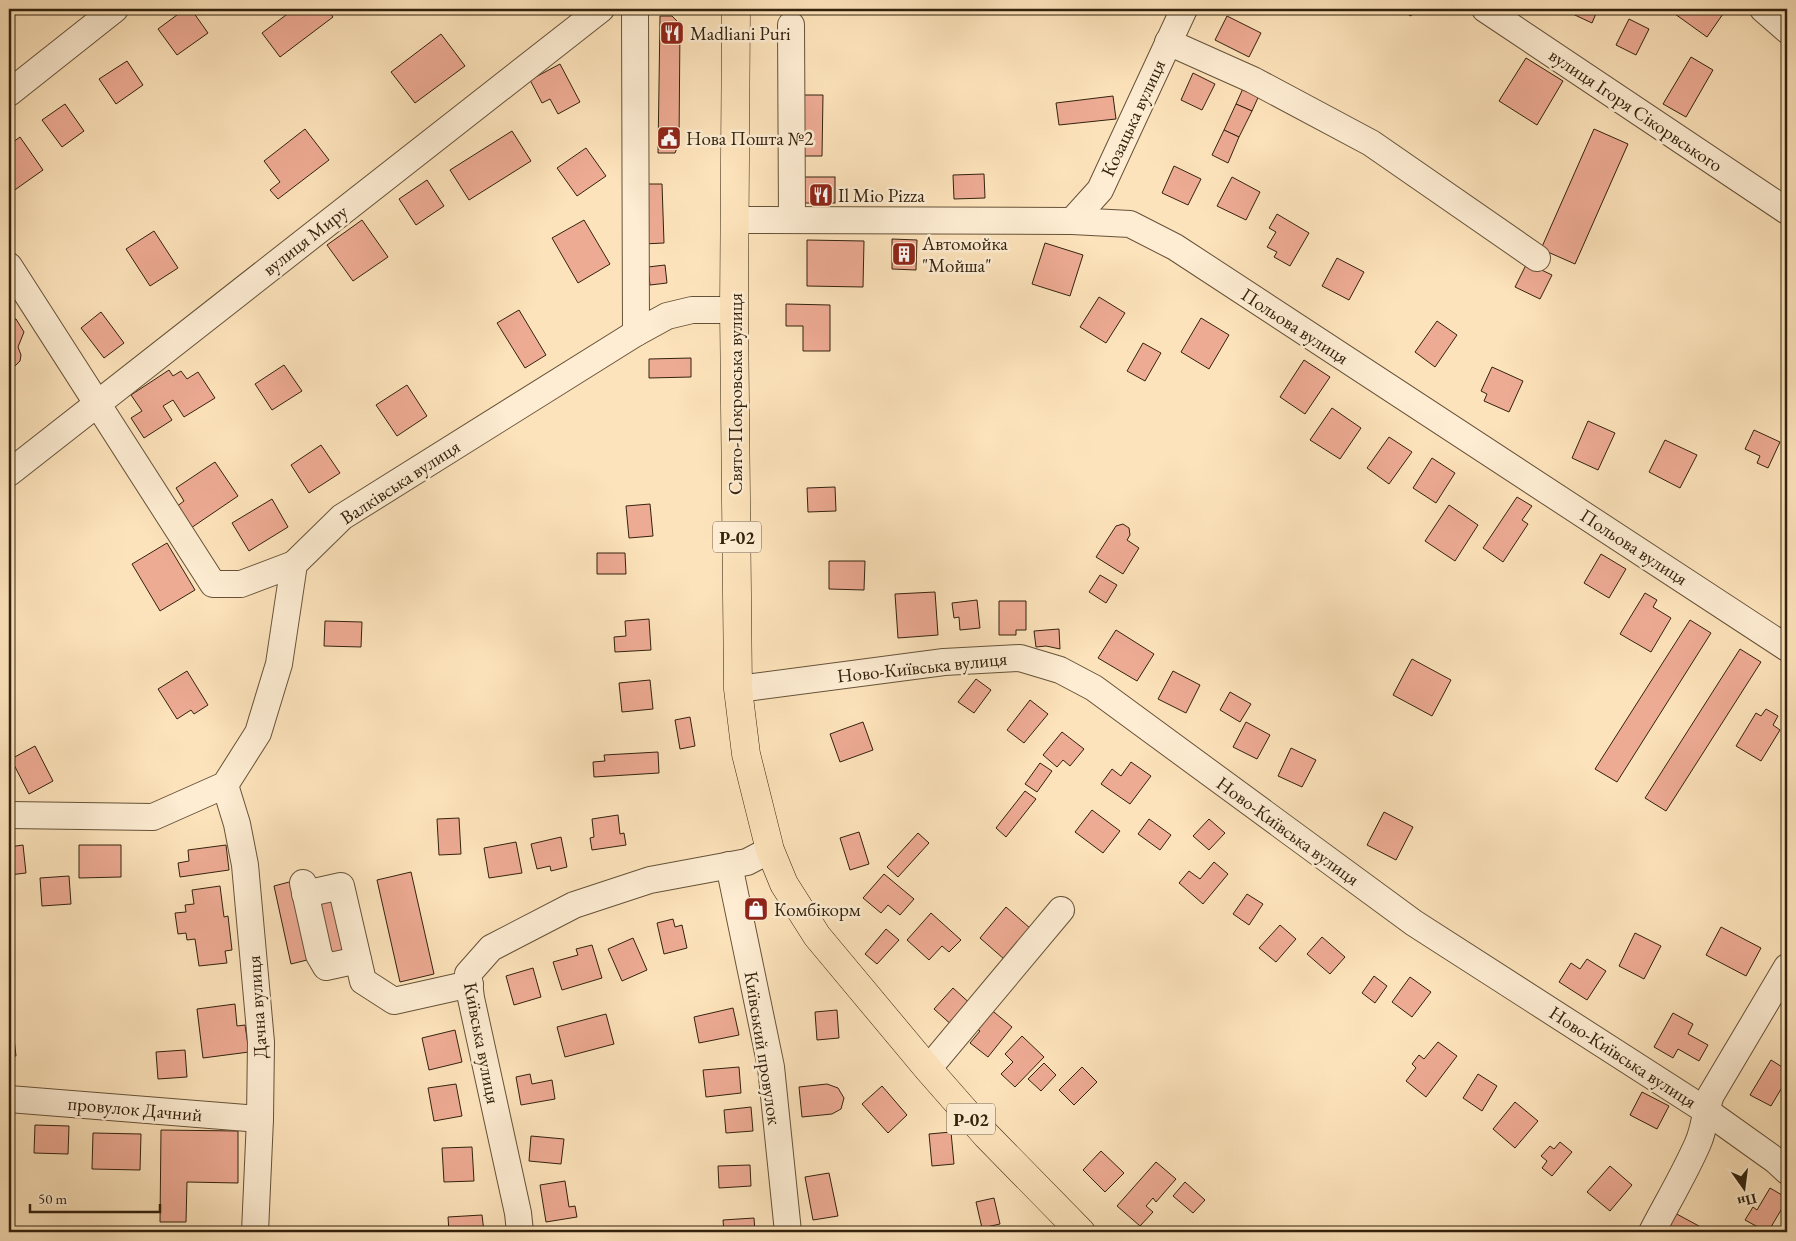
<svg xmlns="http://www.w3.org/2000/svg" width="1796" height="1241" font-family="'EB Garamond',serif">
<rect width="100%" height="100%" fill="#fde3bb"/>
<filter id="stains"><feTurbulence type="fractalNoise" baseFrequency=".004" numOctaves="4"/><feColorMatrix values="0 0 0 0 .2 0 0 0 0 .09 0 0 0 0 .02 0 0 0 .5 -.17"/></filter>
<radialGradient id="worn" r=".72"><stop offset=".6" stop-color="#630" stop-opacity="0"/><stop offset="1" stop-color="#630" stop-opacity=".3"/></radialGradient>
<!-- building -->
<g fill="#eeab94" stroke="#33220d">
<path d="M185,9H191L208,33L177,55L158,29Z"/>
<path d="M294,9H327L333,17L280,57L262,33Z"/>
<path d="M1398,9H1415L1411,16Z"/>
<path d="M1562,9H1598L1592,23Z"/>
<path d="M1679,9H1722L1725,11L1707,37L1675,14Z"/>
<path d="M660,16H672L680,24L679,143L675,153H658Z"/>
<path d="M1227,16L1261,33L1249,57L1215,40Z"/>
<path d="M1629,19L1649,29L1636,55L1616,45Z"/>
<path d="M441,34L465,66L415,103L391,72Z"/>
<path d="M1691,57L1713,70L1686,117L1663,104Z"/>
<path d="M1526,58L1563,81L1537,125L1499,101Z"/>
<path d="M127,61L143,85L116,104L99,79Z"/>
<path d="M560,64L580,102L558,114L550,99L542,103L530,80Z"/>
<path d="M1193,73L1215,84L1202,110L1181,100Z"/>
<path d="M1245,84L1261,91L1252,111L1236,104Z"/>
<path d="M803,95H823L822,156H803Z"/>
<path d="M1113,96L1116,119L1059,125L1056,103Z"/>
<path d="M65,104L84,131L62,147L42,120Z"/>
<path d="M1236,104L1252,111L1239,137L1224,130Z"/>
<path d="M305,129L329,160L278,199L270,190L280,182L264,161Z"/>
<path d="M1594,129L1628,144L1575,264L1541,249Z"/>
<path d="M1224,130L1239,137L1228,163L1212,155Z"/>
<path d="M512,131L531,161L469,200L450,170Z"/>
<path d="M20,137L43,170L9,194V145Z"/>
<path d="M586,148L606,176L577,196L557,168Z"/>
<path d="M1174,166L1201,179L1188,205L1162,193Z"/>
<path d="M984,174L985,198L954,199L953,175Z"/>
<rect x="804" y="177" width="31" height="26"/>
<path d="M1232,177L1260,192L1246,220L1217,206Z"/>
<path d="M427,180L444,206L416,225L399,199Z"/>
<path d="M640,184H662L664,243L643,244Z"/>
<path d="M1277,214L1309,233L1290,266L1274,257L1277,252L1267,247L1276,232L1269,228Z"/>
<path d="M362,220L388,257L353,281L327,245Z"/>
<path d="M584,220L610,264L578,283L552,238Z"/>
<path d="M154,231L178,268L150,286L126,249Z"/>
<path d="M892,239L917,240L916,270L892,269Z"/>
<path d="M807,240L864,241L863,287L807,286Z"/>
<path d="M1045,243L1083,255L1070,296L1032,284Z"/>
<path d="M1337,258L1364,272L1349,300L1322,286Z"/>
<path d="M1527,263L1552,275L1540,299L1515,287Z"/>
<path d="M665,265L667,283L650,285L648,267Z"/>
<path d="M1099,297L1125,313L1106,343L1080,327Z"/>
<path d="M786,304L830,305V351H803V326H786Z"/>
<path d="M519,310L546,355L525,368L497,323Z"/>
<path d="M101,312L124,343L104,358L81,328Z"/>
<path d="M1201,318L1229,335L1209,369L1181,352Z"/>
<path d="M9,319H16L24,332L18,347L21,355L20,361L15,366L10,368Z"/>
<path d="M1437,321L1457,335L1435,367L1415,352Z"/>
<path d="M1143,343L1161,353L1145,381L1127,371Z"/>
<path d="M691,358V377L649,378V359Z"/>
<path d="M1304,360L1330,377L1305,414L1280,397Z"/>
<path d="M284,365L302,391L272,410L255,384Z"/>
<path d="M1492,367L1523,381L1509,412L1484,401L1487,394L1481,391Z"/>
<path d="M169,370L173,376L181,371L187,379L198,372L215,398L184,417L173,400L163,406L172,420L144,438L131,418L142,411L131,395Z"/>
<path d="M407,385L427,416L397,436L376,405Z"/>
<path d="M1332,408L1361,428L1340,459L1310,440Z"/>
<path d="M1588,421L1615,433L1598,470L1572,458Z"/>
<path d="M1754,430L1780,442L1768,468L1757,463L1760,456L1745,449Z"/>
<path d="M1389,437L1412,452L1389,484L1367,468Z"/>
<path d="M1665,440L1697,455L1680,488L1649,472Z"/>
<path d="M321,445L340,473L309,493L291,465Z"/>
<path d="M1432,458L1455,473L1436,503L1413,488Z"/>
<path d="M215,462L238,496L191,528L176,507L184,501L176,488Z"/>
<path d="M835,487L836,511L808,512L807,488Z"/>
<path d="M1517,497L1532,506L1522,520L1528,524L1503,562L1483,548Z"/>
<path d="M272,499L288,527L249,551L232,523Z"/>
<path d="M650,504L653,536L629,538L626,506Z"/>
<path d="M1449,505L1478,525L1455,561L1425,541Z"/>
<path d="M1123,524L1129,528L1130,535L1127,540L1139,548L1123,574L1096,557L1116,526Z"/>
<path d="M167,543L195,590L160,611L132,564Z"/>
<path d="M597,553H625L626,574H597Z"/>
<path d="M1601,554L1626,569L1609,598L1584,583Z"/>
<path d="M829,561H865L864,590L829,589Z"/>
<path d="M1100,575L1117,585L1106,603L1089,592Z"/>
<path d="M935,592L938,635L898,638L895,594Z"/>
<path d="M1645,593L1657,600L1653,607L1671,618L1651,652L1620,634Z"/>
<path d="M977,600L980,628L960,630L959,617L954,618L952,603Z"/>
<path d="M999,601H1026V630H1016V635H999Z"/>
<path d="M649,619L651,650L615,652L614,637L626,636L625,621Z"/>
<path d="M1690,620L1711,633L1617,782L1595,769Z"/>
<path d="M325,621L362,622L361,647L324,646Z"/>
<path d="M1059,629L1060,649L1046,646L1036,647L1034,631Z"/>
<path d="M1116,630L1154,654L1137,681L1098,658Z"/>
<path d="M1740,649L1761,662L1666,811L1645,798Z"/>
<path d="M1412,659L1451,680L1432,716L1393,695Z"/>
<path d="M187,671L208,705L194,714L191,710L177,719L158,689Z"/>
<path d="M1173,671L1200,685L1186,713L1158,699Z"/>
<path d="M976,679L991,690L974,713L958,702Z"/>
<path d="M650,680L653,709L622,712L619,683Z"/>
<path d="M1230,692L1251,704L1240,722L1220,710Z"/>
<path d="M1030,700L1048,714L1024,743L1007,730Z"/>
<path d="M1766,709L1778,716L1773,725L1780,730L1761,761L1736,746L1756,713L1761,716Z"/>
<path d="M690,717L695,746L680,749L675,720Z"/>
<path d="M863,722L873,750L840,762L830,734Z"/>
<path d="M1246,722L1270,735L1257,759L1233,747Z"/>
<path d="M1062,732L1084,749L1070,766L1063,760L1057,767L1043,755Z"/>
<path d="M35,746L53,781L29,794L11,759Z"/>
<path d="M1291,748L1316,760L1302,787L1278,776Z"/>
<path d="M658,752L659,773L594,777L593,762L605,761L604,755Z"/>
<path d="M1131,762L1151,776L1130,804L1101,784L1112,769L1121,776Z"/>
<path d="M1040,763L1052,771L1037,792L1025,784Z"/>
<path d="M1025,791L1036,799L1006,837L996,828Z"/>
<path d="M1092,810L1120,831L1103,853L1075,832Z"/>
<path d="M1384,812L1413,827L1396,860L1367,845Z"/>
<path d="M618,815L620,834L624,833L626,845L592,850L590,838L594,837L592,819Z"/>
<path d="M459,818L461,854L439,855L437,819Z"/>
<path d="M1149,819L1171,835L1160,850L1138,834Z"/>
<path d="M1209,819L1225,833L1209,850L1193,836Z"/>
<path d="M859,832L869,864L850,870L840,838Z"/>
<path d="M918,833L929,843L898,877L887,867Z"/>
<path d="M561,837L567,867L551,871L550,866L537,869L531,844Z"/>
<path d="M516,842L522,873L489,878L484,848Z"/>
<path d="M23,845L26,873L9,875V847Z"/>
<path d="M79,845H121V877L79,878Z"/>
<path d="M226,845L229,870L180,877L178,863L189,861L188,850Z"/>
<path d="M1214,862L1228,874L1203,904L1179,883L1189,871L1200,879Z"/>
<path d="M411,872L434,974L400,982L377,880Z"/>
<path d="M884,874L914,899L900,915L888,905L881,913L863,898Z"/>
<path d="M69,876L71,904L42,906L40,878Z"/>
<path d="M293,881L311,959L291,964L274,886Z"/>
<path d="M220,886L224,917L228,916L232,950L225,951L227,963L199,966L195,939L187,940L186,933L178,934L175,913L186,912L185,905L194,904L192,890Z"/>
<path d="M335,891L350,952L327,958L312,896Z"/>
<path d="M1247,894L1263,904L1249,925L1233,914Z"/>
<path d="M760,902L763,913L752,916L749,905Z"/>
<path d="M1006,907L1031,929L1004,959L980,938Z"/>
<path d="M931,913L961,940L949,952L942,946L929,960L907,940Z"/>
<path d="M673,919L675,927L682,925L687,948L664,954L657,923Z"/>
<path d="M1280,925L1296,939L1276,962L1259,948Z"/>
<path d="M1721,927L1761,948L1746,976L1706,955Z"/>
<path d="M886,929L899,940L877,964L865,954Z"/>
<path d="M1635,933L1661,946L1644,979L1619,966Z"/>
<path d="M1322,937L1345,957L1330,974L1307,954Z"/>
<path d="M633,938L647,970L622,981L608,949Z"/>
<path d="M592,945L602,978L562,990L553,962L578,955L576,949Z"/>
<path d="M1587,959L1606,971L1587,1000L1559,982L1571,963L1580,969Z"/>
<path d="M533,968L541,997L514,1005L506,976Z"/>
<path d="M1374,976L1387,986L1375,1003L1362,993Z"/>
<path d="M1410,977L1431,992L1412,1017L1392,1002Z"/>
<path d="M953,988L973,1006L954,1027L934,1009Z"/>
<path d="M235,1004L237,1026L245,1025L249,1052L203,1058L197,1009Z"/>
<path d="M733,1008L739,1035L699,1043L694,1017Z"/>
<path d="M989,1008L1012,1027L988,1057L970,1043L980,1031L974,1027Z"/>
<path d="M837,1010L839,1038L817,1040L815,1012Z"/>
<path d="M1673,1013L1693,1024L1688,1034L1708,1045L1699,1061L1678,1049L1673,1058L1654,1047Z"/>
<path d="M606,1014L614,1044L565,1057L557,1027Z"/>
<path d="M9,1030H13L16,1056H9Z"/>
<path d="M455,1030L462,1062L429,1070L422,1038Z"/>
<path d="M1022,1036L1044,1057L1015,1087L1001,1074L1013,1062L1005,1054Z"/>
<path d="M1438,1042L1457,1056L1426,1097L1406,1081L1416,1068L1412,1064L1419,1055L1424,1059Z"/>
<path d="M185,1050L187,1077L158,1079L156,1052Z"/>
<path d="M1771,1060L1787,1070V1079L1771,1106L1750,1095Z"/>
<path d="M1044,1063L1056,1075L1041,1091L1028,1079Z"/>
<path d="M739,1067L741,1093L706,1097L703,1070Z"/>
<path d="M1082,1067L1097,1082L1074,1105L1059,1090Z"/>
<path d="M530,1074L532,1084L552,1080L555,1099L521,1105L516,1077Z"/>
<path d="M1478,1074L1497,1086L1482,1111L1463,1098Z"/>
<path d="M456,1084L462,1116L434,1121L428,1088Z"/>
<path d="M827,1084L838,1088L844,1098L841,1109L832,1114L802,1117L799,1087Z"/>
<path d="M882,1086L907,1115L888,1133L862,1104Z"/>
<path d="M1642,1092L1669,1106L1657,1129L1630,1115Z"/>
<path d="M1515,1102L1538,1121L1515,1148L1493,1129Z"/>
<path d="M751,1107L753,1131L726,1133L724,1110Z"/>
<path d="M35,1125L69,1126L68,1154L34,1153Z"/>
<path d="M161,1130L238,1131V1183L187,1182L186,1222H160Z"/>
<path d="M951,1132L954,1164L932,1166L929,1134Z"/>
<path d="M93,1133L141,1134L140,1170L92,1169Z"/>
<path d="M531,1136L564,1139L561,1164L529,1161Z"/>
<path d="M1560,1142L1572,1152L1552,1176L1542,1168L1547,1161L1541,1156L1550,1146L1554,1149Z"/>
<path d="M472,1147L474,1181L444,1182L442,1148Z"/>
<path d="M1101,1151L1124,1173L1105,1192L1083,1170Z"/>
<path d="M1156,1162L1176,1179L1156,1202L1153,1198L1146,1206L1153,1212L1140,1226L1117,1206Z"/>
<path d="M750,1165L751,1186L719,1188L718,1166Z"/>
<path d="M1610,1166L1632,1185L1610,1211L1587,1192Z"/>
<path d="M829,1173L838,1216L813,1220L805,1177Z"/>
<path d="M565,1181L569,1207L575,1206L577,1217L546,1222L540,1185Z"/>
<path d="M1185,1182L1205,1200L1193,1213L1173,1196Z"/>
<path d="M1770,1188L1787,1198V1200L1768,1232H1767L1745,1220L1753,1207L1757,1210Z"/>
<path d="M994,1198L1000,1224L982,1228L976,1202Z"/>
<path d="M1673,1212L1710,1232H1663Z"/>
<path d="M482,1215L484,1232H449L448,1217Z"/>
<path d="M754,1218L755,1232H724L723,1220Z"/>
</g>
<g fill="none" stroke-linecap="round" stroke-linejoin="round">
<defs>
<g id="minor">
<path d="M635,9L636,333"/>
<path d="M1485,9L1787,211"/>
<path d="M1763,9L1787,30"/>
<path d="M791,25L792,220"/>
<path d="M1168,42L1253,80L1371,143L1537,258"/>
<path d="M9,93L115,9"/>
<path d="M735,220L1072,221L1130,224L1175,247L1787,648"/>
<path d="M1072,221L1100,190L1184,9"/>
<path d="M9,266L213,584H241L294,564"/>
<path d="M9,473L601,9"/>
<path d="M738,689L944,662L1020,658L1060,670L1094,688L1414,923L1705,1110L1775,1160L1787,1171"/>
<path d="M225,785L237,824L245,865L261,1042L260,1119L255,1232"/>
<path d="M9,815L153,817L225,785L258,733L279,664L294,564L342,517L636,333L667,316L692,310H734"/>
<path d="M729,865L771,1067L788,1232"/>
<path d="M303,883L319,955L326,967L358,960"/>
<path d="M305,894L341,886L363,981L394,1001L470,984"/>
<path d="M928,1069L1061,910"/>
<path d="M9,1099L260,1119"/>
<path d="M520,1232L518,1213L471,998L468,974L491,948L574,905L650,880L747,862L770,850"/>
<path d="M1652,1232C1667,1203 1685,1173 1698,1143C1705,1127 1705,1111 1711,1095L1787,967"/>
</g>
<path id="major" d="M736,9L734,310L738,689L746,754L770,850L784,884L817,936L928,1069L986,1135L1081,1232"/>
</defs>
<!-- minor casing -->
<use href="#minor" stroke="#665238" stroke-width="28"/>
<!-- major casing -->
<use href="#major" stroke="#33220d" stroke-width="29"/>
<!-- minor -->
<use href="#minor" stroke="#feedd3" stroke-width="26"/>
<!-- major -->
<use href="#major" stroke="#fde3bb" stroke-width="28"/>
</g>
<!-- icons -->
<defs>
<symbol id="restaurant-square" viewBox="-11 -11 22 22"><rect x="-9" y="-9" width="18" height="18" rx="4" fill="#8f2418" stroke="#feedd3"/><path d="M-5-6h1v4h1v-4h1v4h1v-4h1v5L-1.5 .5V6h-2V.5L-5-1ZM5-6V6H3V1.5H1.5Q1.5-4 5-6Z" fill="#fff"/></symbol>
<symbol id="civic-square" viewBox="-11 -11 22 22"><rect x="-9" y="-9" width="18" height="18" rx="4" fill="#8f2418" stroke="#feedd3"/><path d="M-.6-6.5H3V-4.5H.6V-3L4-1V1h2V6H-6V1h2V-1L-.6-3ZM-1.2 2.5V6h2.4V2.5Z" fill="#fff"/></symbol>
<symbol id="building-square" viewBox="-11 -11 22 22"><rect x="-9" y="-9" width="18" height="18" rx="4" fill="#8f2418" stroke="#feedd3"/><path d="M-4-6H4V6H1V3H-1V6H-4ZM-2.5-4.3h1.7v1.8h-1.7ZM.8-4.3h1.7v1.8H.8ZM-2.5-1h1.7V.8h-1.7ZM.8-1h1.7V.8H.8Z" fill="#fff"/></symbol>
<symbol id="shop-square" viewBox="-11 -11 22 22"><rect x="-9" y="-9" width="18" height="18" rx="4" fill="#8f2418" stroke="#feedd3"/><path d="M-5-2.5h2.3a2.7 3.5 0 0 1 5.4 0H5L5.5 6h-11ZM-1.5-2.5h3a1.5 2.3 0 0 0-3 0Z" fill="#fff"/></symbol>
</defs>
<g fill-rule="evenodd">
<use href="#restaurant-square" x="658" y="19" width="28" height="28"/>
<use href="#civic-square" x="655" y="124" width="28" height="28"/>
<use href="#restaurant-square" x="807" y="181" width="28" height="28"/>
<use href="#building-square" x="890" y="240" width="28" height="28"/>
<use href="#shop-square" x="742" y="895" width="28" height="28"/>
</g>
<g text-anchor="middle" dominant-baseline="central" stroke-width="5" stroke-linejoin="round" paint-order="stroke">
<!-- shield labels -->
<g fill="#feedd3" stroke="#705f48" stroke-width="1">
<rect x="713" y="521.5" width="48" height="31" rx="4"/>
<rect x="947" y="1103.5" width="48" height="31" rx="4"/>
</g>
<g font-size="18" font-weight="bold" fill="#33220d">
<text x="737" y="537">Р-02</text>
<text x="971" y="1119">Р-02</text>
</g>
<!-- poi labels -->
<g font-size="19" fill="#33220d" stroke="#feedd3" text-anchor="start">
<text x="690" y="33">Madliani Puri</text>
<text x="686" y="138">Нова Пошта №2</text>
<text x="838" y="195">Il Mio Pizza</text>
<text x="922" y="243">Автомойка<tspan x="922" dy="22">"Мойша"</tspan></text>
<text x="774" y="909">Комбікорм</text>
</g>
<!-- street labels -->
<g font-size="19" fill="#33220d" stroke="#feedd3">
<text transform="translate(1636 110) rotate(34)">вулиця Ігоря Сікорвського</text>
<text transform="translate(1133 118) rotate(-65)">Козацька вулиця</text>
<text transform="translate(305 240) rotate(-38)">вулиця Миру</text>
<text transform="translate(1295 326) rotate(33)">Польова вулиця</text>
<text transform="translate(735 394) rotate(-90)">Свято-Покровська вулиця</text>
<text transform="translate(400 482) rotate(-33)">Валківська вулиця</text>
<text transform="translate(1634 547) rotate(33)">Польова вулиця</text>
<text transform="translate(922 667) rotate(-6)">Ново-Київська вулиця</text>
<text transform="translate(1288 831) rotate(36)">Ново-Київська вулиця</text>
<text transform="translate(257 1007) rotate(-94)">Дачна вулиця</text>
<text transform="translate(482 1043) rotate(79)">Київська вулиця</text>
<text transform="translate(763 1048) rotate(81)">Київський провулок</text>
<text transform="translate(1623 1057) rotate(33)">Ново-Київська вулиця</text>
<text transform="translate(135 1109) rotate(5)">провулок Дачний</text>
</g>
</g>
<!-- margin -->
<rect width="1796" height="1241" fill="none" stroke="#fde3bb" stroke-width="30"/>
<rect x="10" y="10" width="1776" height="1221" fill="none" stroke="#33220d" stroke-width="2.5"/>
<rect x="15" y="15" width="1766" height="1211" fill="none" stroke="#33220d"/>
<!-- north arrow -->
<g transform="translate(1744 1188) rotate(166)" stroke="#feedd3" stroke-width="4" paint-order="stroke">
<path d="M0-4L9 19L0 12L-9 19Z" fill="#33220d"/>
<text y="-8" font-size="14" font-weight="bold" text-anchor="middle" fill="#33220d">Пн</text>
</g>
<!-- scale -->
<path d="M30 1204v8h130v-8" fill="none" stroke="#33220d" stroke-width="2.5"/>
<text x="38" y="1204" font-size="15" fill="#33220d" stroke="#feedd3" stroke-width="4" paint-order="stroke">50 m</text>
<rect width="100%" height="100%" filter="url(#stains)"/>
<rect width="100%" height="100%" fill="url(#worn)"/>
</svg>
